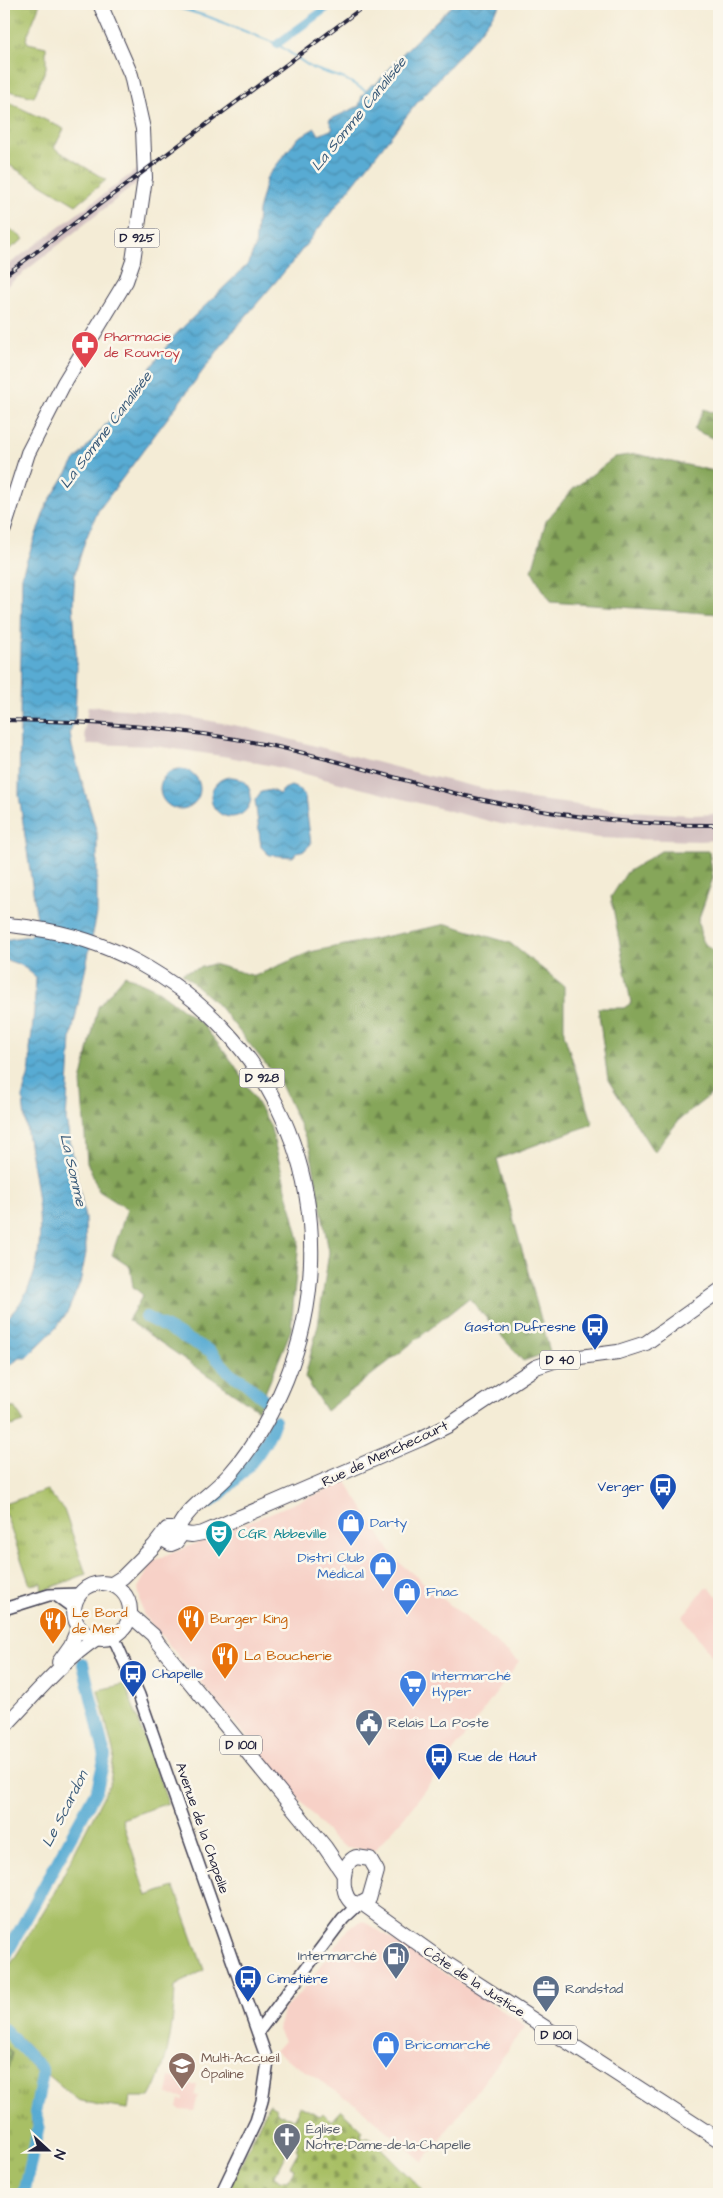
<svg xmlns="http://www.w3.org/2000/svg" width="723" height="2198" font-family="'Architects Daughter',sans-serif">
<defs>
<pattern id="grass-tufts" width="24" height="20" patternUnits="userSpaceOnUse" patternTransform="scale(1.25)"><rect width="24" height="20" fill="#a8bf65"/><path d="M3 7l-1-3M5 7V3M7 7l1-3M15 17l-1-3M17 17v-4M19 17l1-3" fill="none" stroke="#889b54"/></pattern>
<pattern id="forest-firs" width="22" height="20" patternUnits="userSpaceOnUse" patternTransform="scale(1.25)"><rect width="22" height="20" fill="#86a65a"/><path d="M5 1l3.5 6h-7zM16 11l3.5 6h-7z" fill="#6d874c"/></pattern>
<pattern id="cemetery-stones" width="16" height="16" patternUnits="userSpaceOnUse" patternTransform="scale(1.25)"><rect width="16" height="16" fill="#a8bf65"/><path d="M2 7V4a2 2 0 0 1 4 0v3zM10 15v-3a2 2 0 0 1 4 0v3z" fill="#889b54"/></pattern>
<pattern id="water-waves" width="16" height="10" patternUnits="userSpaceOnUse" patternTransform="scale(1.25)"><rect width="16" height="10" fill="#58abd3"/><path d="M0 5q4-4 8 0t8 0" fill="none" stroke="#488bac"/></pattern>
</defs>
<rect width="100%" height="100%" fill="#fbf7ec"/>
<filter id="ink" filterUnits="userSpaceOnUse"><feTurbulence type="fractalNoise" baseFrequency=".02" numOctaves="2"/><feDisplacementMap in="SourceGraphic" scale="10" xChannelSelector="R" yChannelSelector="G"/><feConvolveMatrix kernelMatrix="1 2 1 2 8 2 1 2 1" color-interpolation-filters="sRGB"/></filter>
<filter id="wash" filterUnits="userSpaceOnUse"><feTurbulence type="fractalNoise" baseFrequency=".0096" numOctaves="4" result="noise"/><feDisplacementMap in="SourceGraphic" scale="20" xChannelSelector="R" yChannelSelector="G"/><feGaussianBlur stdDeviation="1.12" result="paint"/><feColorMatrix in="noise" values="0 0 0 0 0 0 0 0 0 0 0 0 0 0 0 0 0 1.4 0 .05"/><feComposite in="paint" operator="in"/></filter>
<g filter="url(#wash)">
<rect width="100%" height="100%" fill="#f4ecd6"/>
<!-- built -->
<g fill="#f7d1c7">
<path d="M346,1482L395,1559L519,1662L410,1810L375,1850L347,1848L333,1839L143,1614L138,1588L153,1561Z"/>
<path d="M708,1587L717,1596L719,1594V1665L682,1617L705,1588Z"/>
<path d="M364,1921L526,2026L423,2162L361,2108L275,2051L284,2041L278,2030L283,2010L300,1994L350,1927Z"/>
<path d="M170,2077L188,2082L189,2085H197L194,2095L198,2096L194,2111L180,2110L177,2108L179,2099L184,2100V2097L167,2095Z"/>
</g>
<!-- railway -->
<g fill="#d2bfc0">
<path d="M139,168L138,182L4,288V268Z"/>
<path d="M88,706L161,712L244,727L421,774L524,798L617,810L691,815L719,814V840L698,841L598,838L501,824L277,767L229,757L155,746L87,744L84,733Z"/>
</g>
<!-- grass -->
<g fill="url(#grass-tufts)" stroke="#657050">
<path d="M4,4H40L26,39L28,43L46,47V68L34,97L9,91L4,100L64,129L54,148L106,180L76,205L4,162Z"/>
<path d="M4,225L24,239L4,253Z"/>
<path d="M5,1407L15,1408L24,1422L11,1426Z"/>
<path d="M47,1490L64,1510L86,1574L42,1591L41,1583L30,1585L6,1515L4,1516V1504Z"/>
<path d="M4,2035L39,2075L31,2112L32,2125L41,2129L28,2194H4Z"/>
</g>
<!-- forest -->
<g fill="url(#forest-firs)" stroke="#54644a">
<path d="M704,409L719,415V441L694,430Z"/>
<path d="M636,454L719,472V614L550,602L532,571L546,521L573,489L615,457Z"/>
<path d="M661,851H709L713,878L698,921L702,941L719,957V1088L679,1120L654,1152L608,1080L598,1008H624L631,1003L611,897L627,872Z"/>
<path d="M447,924L510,943L564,986V1034L593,1124L497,1159L550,1352L523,1361L469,1298L326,1411L305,1377L318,1325L329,1252L310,1148L280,1082L219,1006L182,973L213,964L255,976L310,952Z"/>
<path d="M125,975L156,989L203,1025L234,1064L270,1125L299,1240L291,1330L258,1410L128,1320L143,1295L133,1287L130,1267L112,1255L127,1209L99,1191L87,1162L81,1082L98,1007Z"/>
<path d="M4,2044L12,2053L4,2084Z"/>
</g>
<!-- cemetery -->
<path fill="url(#cemetery-stones)" stroke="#657050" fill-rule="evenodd" d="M269,2104L276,2108L277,2113L294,2119L300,2106L320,2116L323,2113L331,2121L341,2110L362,2130L360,2136L363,2138L367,2137L372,2139L426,2194H230V2187ZM285,2142L297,2144L298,2147L296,2148L298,2152L290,2166L294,2168L292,2175L288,2181L279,2180L275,2175L289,2147L282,2144Z"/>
<!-- garden -->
<path fill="#a8bf65" stroke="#657050" d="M125,1684L168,1803L122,1819L147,1896L174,1887L204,1970L175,1986C174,2021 168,2066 150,2097H130L128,2109L99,2105L78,2100L47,2074L38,2056L4,2021V1975L51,1899L110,1783L114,1755L98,1690Z"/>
<!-- water -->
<g fill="url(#water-waves)" stroke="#3d6687">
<path d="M454,4H501L475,38L416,104L290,265L228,337L98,511L85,541L75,573L73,604L77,667L75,717L70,732L72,747L97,833V914L71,1038L66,1120L85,1218L86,1253L80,1283L68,1311L57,1327L26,1358H20L4,1369V1321C68,1263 27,1170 23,1097C23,1089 28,1080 29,1072C31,1064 30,1056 30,1049C33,1025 35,1001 36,977L21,965L4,959V940L29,936L38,926L19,795L22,574L47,504L74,462L123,404L176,334L247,265L255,248L258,211L267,177L298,138L315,128L319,135L333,129L329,120L359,106L362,96L372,84L375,85L407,49Z"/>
<circle cx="180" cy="789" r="20"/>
<circle cx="231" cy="797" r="20"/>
<path d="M291,786L301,790L305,798L311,844L305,850L297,852L293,857L269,855L261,847L255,800L261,792L271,790L279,794L284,789Z"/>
</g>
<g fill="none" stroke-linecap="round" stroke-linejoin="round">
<!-- stream -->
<path stroke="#58abd3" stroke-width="2" d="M165,4L209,17L277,44L312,68L345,79L368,92"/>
<!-- canal -->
<path stroke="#58abd3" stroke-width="8" d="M277,44L332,4"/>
<!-- river -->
<g stroke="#58abd3" stroke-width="12">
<path d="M146,1317L210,1351L231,1374L243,1381L265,1400"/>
<path d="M210,1503C235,1482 265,1454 275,1421"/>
<path d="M4,1959L97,1789L105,1756L83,1664"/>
<path d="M4,2029L42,2069V2077L35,2113L39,2125L24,2194"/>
</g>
</g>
</g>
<g filter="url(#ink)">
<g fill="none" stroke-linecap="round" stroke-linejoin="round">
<defs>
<g id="minor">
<path d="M57,1596L75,1609"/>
<path d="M4,1609L49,1595L80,1594"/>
<path d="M113,1636L139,1695L268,2062L262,2101L256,2121L221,2194"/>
<path d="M258,2032L343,1919L358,1905"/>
</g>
<g id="major">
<path d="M4,529L28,453L64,383L126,281L133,261L145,178L143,129L131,75L100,4"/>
<path d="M4,924C13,926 23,926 32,928C68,933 105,945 137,962C289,1044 350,1221 286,1380C272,1414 253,1448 229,1475C211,1495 188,1506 177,1530"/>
<path d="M178,1533L192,1535L203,1533L421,1439L449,1425L536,1367L557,1360L618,1352L646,1343L719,1291"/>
<circle cx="102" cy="1611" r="28"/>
<path d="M112,1584L123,1577L154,1546L167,1529H175L179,1538L176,1542L171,1544L164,1540L163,1535"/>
<path d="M130,1615L153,1635L158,1643L325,1847L344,1875"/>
<path d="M59,1662L71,1645L79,1626"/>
<path d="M4,1727C33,1697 62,1661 97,1638"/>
<path d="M356,1857L370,1859L377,1871L369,1899L360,1904L351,1902C340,1892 341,1863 356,1857Z"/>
<path d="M363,1904L444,1962L719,2140"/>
</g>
</defs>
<!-- minor casing -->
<use href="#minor" stroke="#424052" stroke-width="14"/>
<!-- major casing -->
<use href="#major" stroke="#424052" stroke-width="16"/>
<!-- minor -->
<use href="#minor" stroke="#fff" stroke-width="11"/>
<!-- major -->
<use href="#major" stroke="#fff" stroke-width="14"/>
<defs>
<g id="rail">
<path d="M4,276L367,4"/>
<path d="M4,720C96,721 187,728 278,747C346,762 412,784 479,799C558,816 639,826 719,825"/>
</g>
</defs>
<!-- rail casing -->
<use href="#rail" stroke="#22223b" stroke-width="4"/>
<!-- rail -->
<use href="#rail" stroke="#fbf7ec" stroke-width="2" stroke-dasharray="5.5" stroke-linecap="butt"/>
</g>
</g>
<!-- icons -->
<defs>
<symbol id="pharmacy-pin" viewBox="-11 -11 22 30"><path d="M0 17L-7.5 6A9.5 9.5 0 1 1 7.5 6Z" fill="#e0444e" stroke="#fbf7ec"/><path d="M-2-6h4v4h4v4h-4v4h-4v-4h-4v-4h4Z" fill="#fff"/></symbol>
<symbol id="bus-pin" viewBox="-11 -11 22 30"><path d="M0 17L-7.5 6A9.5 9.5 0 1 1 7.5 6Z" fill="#1a4fb4" stroke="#fbf7ec"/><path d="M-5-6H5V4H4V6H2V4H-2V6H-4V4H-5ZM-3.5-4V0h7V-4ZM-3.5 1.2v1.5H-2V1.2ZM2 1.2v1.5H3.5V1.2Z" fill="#fff"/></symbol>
<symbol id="shop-pin" viewBox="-11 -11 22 30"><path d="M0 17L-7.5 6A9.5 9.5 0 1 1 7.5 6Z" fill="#3f7fe0" stroke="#fbf7ec"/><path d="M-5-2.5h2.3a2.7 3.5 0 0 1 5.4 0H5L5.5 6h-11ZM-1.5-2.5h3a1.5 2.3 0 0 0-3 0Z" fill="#fff"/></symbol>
<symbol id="theatre-pin" viewBox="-11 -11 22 30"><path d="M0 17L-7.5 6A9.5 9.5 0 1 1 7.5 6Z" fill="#0f9aa8" stroke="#fbf7ec"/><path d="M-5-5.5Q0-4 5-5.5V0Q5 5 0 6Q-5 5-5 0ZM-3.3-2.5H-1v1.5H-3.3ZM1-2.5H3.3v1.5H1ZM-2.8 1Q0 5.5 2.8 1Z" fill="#fff"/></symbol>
<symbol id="restaurant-pin" viewBox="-11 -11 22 30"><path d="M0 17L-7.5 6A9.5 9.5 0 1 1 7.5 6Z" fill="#e8710a" stroke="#fbf7ec"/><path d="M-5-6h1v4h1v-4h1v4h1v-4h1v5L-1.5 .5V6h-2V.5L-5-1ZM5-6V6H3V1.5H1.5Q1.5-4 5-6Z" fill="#fff"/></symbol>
<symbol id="supermarket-pin" viewBox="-11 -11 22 30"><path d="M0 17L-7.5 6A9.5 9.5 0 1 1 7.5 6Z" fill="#3f7fe0" stroke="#fbf7ec"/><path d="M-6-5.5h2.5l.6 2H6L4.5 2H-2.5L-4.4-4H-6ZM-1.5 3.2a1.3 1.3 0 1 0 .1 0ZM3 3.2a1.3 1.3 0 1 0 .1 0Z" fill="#fff"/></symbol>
<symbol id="civic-pin" viewBox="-11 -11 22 30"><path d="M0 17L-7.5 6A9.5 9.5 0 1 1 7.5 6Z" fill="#5c6f8a" stroke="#fbf7ec"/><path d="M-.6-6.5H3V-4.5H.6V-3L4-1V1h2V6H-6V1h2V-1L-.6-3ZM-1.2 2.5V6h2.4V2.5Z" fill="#fff"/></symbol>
<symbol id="fuel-pin" viewBox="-11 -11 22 30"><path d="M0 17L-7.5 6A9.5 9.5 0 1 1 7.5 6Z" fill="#5c6f8a" stroke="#fbf7ec"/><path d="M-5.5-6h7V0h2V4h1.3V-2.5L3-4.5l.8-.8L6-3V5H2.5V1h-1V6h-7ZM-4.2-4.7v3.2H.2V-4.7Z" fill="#fff"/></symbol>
<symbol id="office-pin" viewBox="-11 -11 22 30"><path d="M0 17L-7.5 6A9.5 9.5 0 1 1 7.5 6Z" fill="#5c6f8a" stroke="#fbf7ec"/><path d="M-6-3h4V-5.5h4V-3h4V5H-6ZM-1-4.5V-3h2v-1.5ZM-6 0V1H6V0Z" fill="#fff"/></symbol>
<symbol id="school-pin" viewBox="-11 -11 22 30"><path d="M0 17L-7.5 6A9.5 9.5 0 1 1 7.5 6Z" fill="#8d6e63" stroke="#fbf7ec"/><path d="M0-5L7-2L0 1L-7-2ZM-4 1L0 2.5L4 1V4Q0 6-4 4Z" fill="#fff"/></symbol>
<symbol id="church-pin" viewBox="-11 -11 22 30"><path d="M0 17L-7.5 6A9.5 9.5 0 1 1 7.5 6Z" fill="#6b7280" stroke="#fbf7ec"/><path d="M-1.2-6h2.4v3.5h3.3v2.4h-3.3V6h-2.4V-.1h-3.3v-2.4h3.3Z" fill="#fff"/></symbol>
</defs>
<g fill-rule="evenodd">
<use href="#pharmacy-pin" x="69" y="329" width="32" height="43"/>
<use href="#bus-pin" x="579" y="1311" width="32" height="43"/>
<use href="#bus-pin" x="647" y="1471" width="32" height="43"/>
<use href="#shop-pin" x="335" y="1507" width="32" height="43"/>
<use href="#theatre-pin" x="203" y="1518" width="32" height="43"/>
<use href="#shop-pin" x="367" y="1550" width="32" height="43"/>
<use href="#shop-pin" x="391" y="1576" width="32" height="43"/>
<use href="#restaurant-pin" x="175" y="1603" width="32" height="43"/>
<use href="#restaurant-pin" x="37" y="1605" width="32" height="43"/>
<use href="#restaurant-pin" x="209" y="1640" width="32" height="43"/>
<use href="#bus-pin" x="117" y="1658" width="32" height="43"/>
<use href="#supermarket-pin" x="397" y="1668" width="32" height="43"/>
<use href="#civic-pin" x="353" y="1707" width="32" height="43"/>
<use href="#bus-pin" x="423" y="1741" width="32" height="43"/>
<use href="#fuel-pin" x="380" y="1940" width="32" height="43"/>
<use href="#bus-pin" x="232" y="1963" width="32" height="43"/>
<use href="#office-pin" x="530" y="1973" width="32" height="43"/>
<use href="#shop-pin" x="370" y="2029" width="32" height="43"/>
<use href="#school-pin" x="166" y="2050" width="32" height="43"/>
<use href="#church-pin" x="271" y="2121" width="32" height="43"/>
</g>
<g text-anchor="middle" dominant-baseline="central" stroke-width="5" stroke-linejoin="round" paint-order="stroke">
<!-- shield labels -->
<g fill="#fbf7ec" stroke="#636270" stroke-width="1">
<rect x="114.5" y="228.5" width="45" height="19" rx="4"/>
<rect x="239.5" y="1068.5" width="45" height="19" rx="4"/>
<rect x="540" y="1350.5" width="40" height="19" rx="4"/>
<rect x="220" y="1735.5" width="42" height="19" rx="4"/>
<rect x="535" y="2025.5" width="42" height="19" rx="4"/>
</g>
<g font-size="12" font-weight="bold" fill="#22223b">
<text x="137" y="238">D 925</text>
<text x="262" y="1078">D 928</text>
<text x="560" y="1360">D 40</text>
<text x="241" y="1745">D 1001</text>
<text x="556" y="2035">D 1001</text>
</g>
<!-- health labels -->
<g font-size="14" fill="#be3a42" stroke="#fbf7ec" text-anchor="start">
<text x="104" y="337">Pharmacie<tspan x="104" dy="16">de Rouvroy</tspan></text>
</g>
<!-- transit labels -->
<g font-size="14" fill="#164399" stroke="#fbf7ec" text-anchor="start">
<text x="576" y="1327" text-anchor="end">Gaston Dufresne</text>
<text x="644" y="1487" text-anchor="end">Verger</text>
<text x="152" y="1674">Chapelle</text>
<text x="458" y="1757">Rue de Haut</text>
<text x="267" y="1979">Cimetière</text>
</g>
<!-- street labels -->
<g font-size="14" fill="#22223b" stroke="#fbf7ec">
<text transform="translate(385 1454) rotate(-25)">Rue de Menchecourt</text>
<text transform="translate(202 1828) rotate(71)">Avenue de la Chapelle</text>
<text transform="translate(474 1982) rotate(33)">Côte de la Justice</text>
</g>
<!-- shop labels -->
<g font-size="14" fill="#366cbe" stroke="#fbf7ec" text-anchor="start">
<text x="370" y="1523">Darty</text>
<text x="364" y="1558" text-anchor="end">Distri Club<tspan x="364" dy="16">Médical</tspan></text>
<text x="426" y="1592">Fnac</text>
<text x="432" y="1676">Intermarché<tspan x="432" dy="16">Hyper</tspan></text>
<text x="405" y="2045">Bricomarché</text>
</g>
<!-- culture labels -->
<g font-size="14" fill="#0d838f" stroke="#fbf7ec" text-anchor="start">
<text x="238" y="1534">CGR Abbeville</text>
</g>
<!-- food labels -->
<g font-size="14" fill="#c56008" stroke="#fbf7ec" text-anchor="start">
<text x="72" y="1613">Le Bord<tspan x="72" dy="16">de Mer</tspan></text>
<text x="210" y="1619">Burger King</text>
<text x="244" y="1656">La Boucherie</text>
</g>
<!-- service labels -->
<g font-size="14" fill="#4e5e75" stroke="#fbf7ec" text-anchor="start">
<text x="388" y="1723">Relais La Poste</text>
<text x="377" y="1956" text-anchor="end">Intermarché</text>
<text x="565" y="1989">Randstad</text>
</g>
<!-- education labels -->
<g font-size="14" fill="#785e54" stroke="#fbf7ec" text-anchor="start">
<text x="201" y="2058">Multi-Accueil<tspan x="201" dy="16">Ôpaline</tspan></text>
</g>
<!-- worship labels -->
<g font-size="14" fill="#5b616d" stroke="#fbf7ec" text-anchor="start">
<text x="306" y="2129">Église<tspan x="306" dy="16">Notre-Dame-de-la-Chapelle</tspan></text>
</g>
<!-- water labels -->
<g font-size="15" font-style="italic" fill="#385978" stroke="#fbf7ec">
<text transform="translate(359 114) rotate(-51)">La Somme Canalisée</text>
<text transform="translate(106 430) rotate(-53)">La Somme Canalisée</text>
<text transform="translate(73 1170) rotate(77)">La Somme</text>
<text transform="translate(65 1809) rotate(-63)">Le Scardon</text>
</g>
</g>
<!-- margin -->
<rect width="723" height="2198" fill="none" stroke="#fbf7ec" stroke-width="20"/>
<!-- north arrow -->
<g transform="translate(48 2150) rotate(111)" stroke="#fbf7ec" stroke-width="4" paint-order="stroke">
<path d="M0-4L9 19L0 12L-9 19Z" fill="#22223b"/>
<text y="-8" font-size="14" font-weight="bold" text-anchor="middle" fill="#22223b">N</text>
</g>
</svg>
